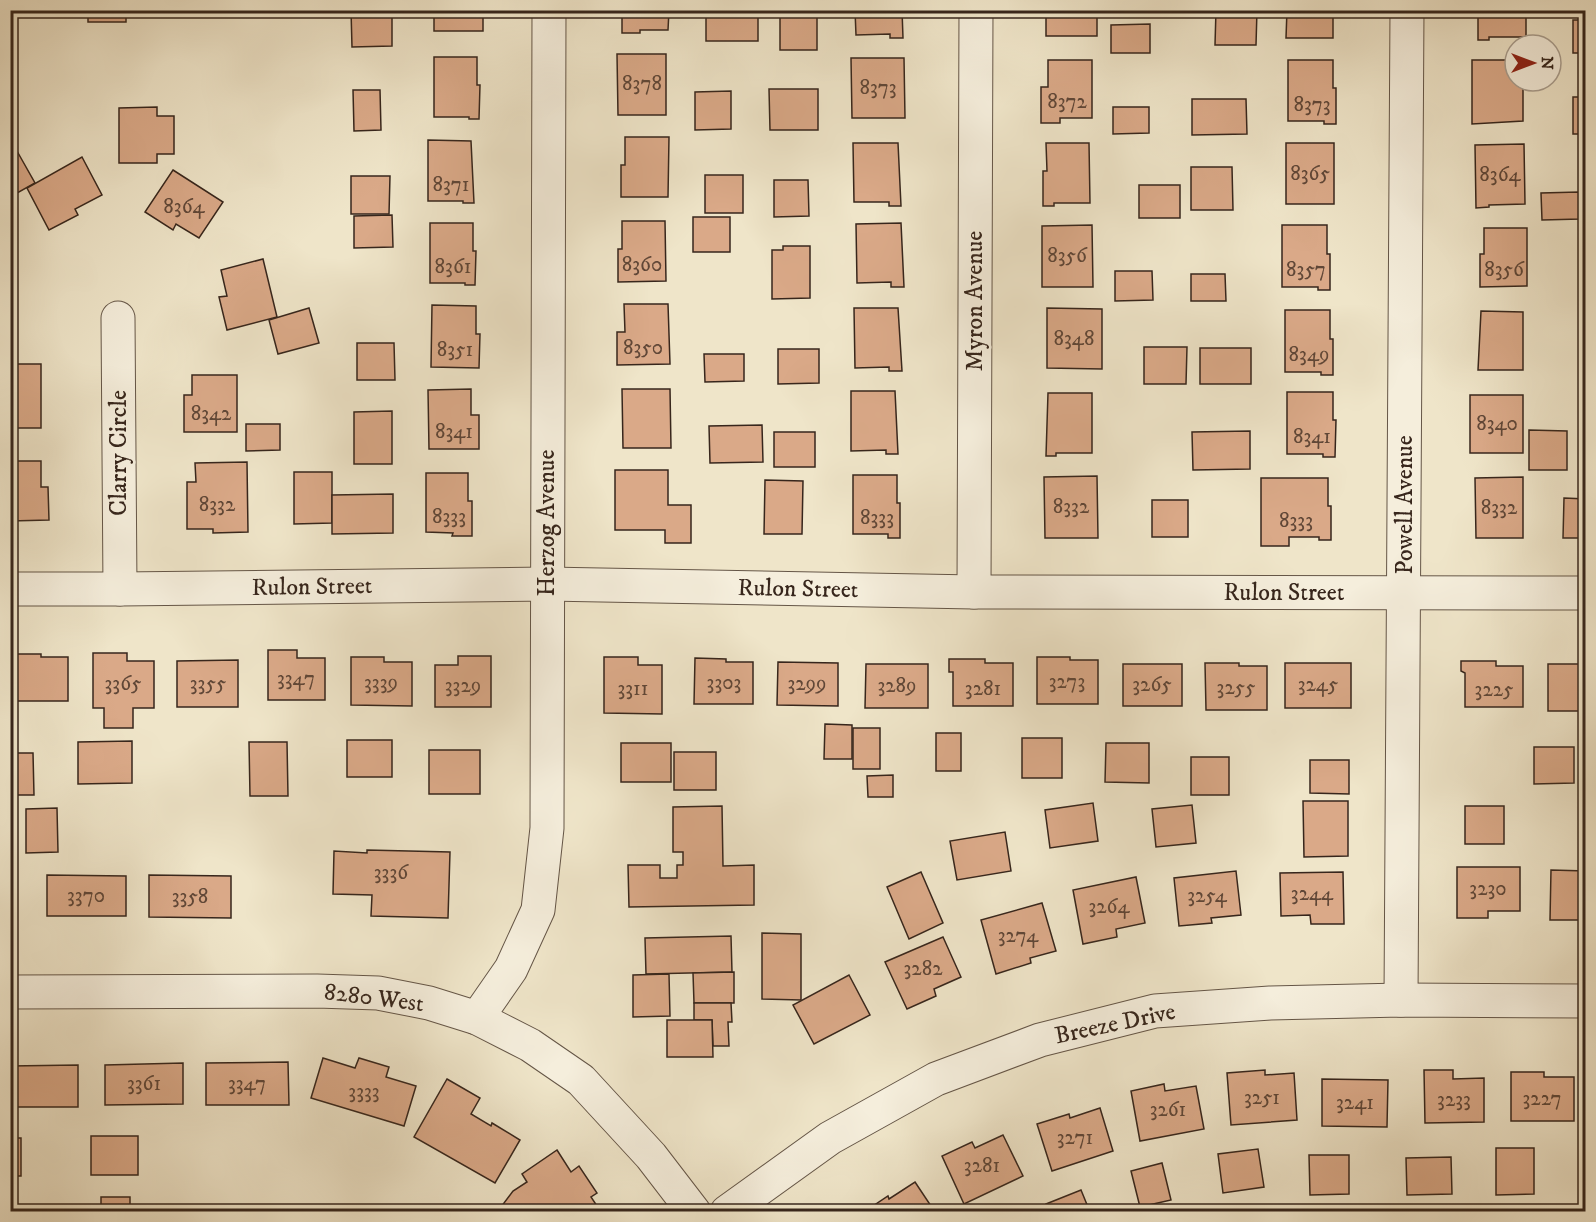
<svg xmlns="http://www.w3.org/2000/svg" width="1596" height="1222" font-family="'IM FELL DW Pica',serif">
<rect width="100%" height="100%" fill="#efe5c9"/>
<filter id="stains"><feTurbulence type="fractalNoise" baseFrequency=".00333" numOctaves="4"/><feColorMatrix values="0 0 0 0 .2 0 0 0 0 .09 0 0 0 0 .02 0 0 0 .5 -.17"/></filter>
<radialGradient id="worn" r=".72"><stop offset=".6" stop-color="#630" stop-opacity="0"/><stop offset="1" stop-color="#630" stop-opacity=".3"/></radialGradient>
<!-- building -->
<g fill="#daa988" stroke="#37261c" stroke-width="1.5">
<rect x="88" y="10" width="38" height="12"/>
<path d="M351,10H392V46L352,47Z"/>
<rect x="434" y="10" width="49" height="21"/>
<path d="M622,10H669L668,30H640V33H622Z"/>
<rect x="706" y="10" width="52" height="31"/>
<rect x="780" y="10" width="37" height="40"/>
<path d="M855,10H902L903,38H890V34L856,35Z"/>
<rect x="1046" y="10" width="51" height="26"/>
<path d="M1216,10H1257L1256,45H1215Z"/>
<path d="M1287,10H1333V38H1286Z"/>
<path d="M1478,10H1526V37H1489V40H1478Z"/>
<rect x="1573" y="20" width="13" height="33"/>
<path d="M1150,24V53H1111V25Z"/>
<path d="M617,54H666V115H618Z"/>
<path d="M434,57H477V85H480L479,119H469V117H434Z"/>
<path d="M851,58H904L905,118H852Z"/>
<path d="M1048,60H1092V118H1060V123H1041V87H1048Z"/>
<path d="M1288,60H1333V88H1336V124H1324V121H1288Z"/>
<path d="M1472,60H1515V81H1523V121L1472,124Z"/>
<path d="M769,89H818V130H770Z"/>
<path d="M353,90H380L381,130L354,131Z"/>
<path d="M731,91V129L695,130V92Z"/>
<rect x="1573" y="97" width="13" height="37"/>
<path d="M1192,99H1246L1247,134L1192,135Z"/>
<path d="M157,107V116H174V154H157V163H119V108Z"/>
<path d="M1113,107H1149V133L1113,134Z"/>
<path d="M625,137H669L668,197H621V165H625Z"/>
<path d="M428,140L471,141L474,203H463V201H428Z"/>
<path d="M853,143H898L901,206H889V202H854Z"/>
<path d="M1046,143H1089L1090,203H1054V206H1043V171H1047Z"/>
<rect x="1286" y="143" width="48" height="61"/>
<path d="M13,144L35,183L10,197V145Z"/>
<path d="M1524,144L1525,204L1489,205V207L1476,208L1475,145Z"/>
<path d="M82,157L102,195L75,209L78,215L49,230L27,188Z"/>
<path d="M1191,167H1232L1233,210H1191Z"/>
<path d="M173,170L223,202L199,238L176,224L173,230L145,212Z"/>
<rect x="705" y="175" width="38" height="38"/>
<path d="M351,176H390L389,214H351Z"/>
<path d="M774,180H808L809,216L774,217Z"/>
<rect x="1139" y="185" width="41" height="33"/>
<path d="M1579,192L1580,219L1542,220L1541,193Z"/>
<path d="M392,215L393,247L354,248V216Z"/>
<rect x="693" y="217" width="37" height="35"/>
<path d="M622,221H665L666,281L618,282V249H622Z"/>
<path d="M430,223H473V251H476L475,285H465V283H430Z"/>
<path d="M901,223L904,287H891V282L857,283L856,224Z"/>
<path d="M1092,225L1093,287H1042V226Z"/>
<path d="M1282,225H1327V254H1330V290H1318V287H1282Z"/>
<path d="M1484,228H1527V286L1480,287V254H1484Z"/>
<path d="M783,246H810V298L772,299V250H783Z"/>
<path d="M263,259L277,317L227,330L219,297L227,296L221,270Z"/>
<rect x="1582" y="268" width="4" height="36"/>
<path d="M1115,271H1152L1153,300L1115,301Z"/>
<path d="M1191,274H1225L1226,301H1191Z"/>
<path d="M624,304H668L670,364L617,365V332H625Z"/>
<path d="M432,305L476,306V334H480L479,368L431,367Z"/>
<path d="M309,308L319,343L278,354L269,320Z"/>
<path d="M854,308H898L902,371H889V367L855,368Z"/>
<path d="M1047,308L1102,309V369L1047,368Z"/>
<path d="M1285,310H1330V339H1333V375H1321V372H1285Z"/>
<path d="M1481,311L1523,312V370H1478Z"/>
<path d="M357,343H394L395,380H357Z"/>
<path d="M1144,347H1187L1186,384H1144Z"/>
<rect x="1200" y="348" width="51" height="36"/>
<path d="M778,349H819V383L778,384Z"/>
<path d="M1581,352H1586V386L1582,387Z"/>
<path d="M704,354H744V381L705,382Z"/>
<rect x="10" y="364" width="31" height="64"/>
<path d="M192,375H237V432H184V395H192Z"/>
<path d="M471,389V415H479V449H429L428,390Z"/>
<path d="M622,389H670L671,448H623Z"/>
<path d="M851,391H895L898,454H886V450L851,451Z"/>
<path d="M1287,392H1333V420H1336L1335,457H1323V454H1287Z"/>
<path d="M1048,393H1092V453H1056V456H1046Z"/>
<rect x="1470" y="395" width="53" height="58"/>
<path d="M392,411V464H354V412Z"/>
<path d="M246,424H280V450L246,451Z"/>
<path d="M762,425L763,462L710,463L709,426Z"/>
<path d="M1529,430L1567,431V470H1529Z"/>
<path d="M1250,431V469L1193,470L1192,432Z"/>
<rect x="774" y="432" width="41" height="35"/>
<path d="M10,461H41V487H48L49,520L10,521Z"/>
<path d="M247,462L248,532L213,533V529H187V482H196L195,463Z"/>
<path d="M615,470H668V505H691V543H665V530H615Z"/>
<path d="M294,472H332V523L294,524Z"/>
<path d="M426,473H468V501H472V536H452L453,533L426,532Z"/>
<path d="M853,475H897V503H900V538H888V534H853Z"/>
<path d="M1097,476L1098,538H1045L1044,477Z"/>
<path d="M1523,477V538H1476L1475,478Z"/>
<path d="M1261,478H1328V506H1331V540H1319V537H1289V546H1261Z"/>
<path d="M765,480L803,481L802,534H764Z"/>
<path d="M393,494V533L332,534V495Z"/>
<path d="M1564,498L1586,499V538H1563Z"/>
<rect x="1152" y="500" width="36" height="37"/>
<path d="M268,650H297V658H325V700H268Z"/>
<path d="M93,653H127V661H154V708H133V728H104V708H93Z"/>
<path d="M10,654H41V657H68V701H10Z"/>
<path d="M458,656H491V707H435V665H458Z"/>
<path d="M351,657H384V662H412V706L351,705Z"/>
<path d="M604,657H638V665H662V714L604,713Z"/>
<path d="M1037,657H1070V660H1098V704H1037Z"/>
<path d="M695,658L726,659V662H753V704H694Z"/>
<path d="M949,659H985V663H1013V706H953V672H949Z"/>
<path d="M238,660V707H177V661Z"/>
<path d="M1461,661H1496V666H1523V707H1465V673L1461,671Z"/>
<path d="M778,662L838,663V706L777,705Z"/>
<path d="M1205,663H1239V666H1267V710H1206Z"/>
<rect x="1285" y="663" width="66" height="45"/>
<path d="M866,664H928V708H865Z"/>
<rect x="1123" y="664" width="59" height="42"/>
<path d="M1548,664H1583V669H1586V711H1548Z"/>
<path d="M825,724L852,725V759H824Z"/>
<rect x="853" y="728" width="27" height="41"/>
<rect x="936" y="733" width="25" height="38"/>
<rect x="1022" y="738" width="40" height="40"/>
<rect x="347" y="740" width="45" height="37"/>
<path d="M132,741V783L78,784V742Z"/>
<path d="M249,742H287L288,796H250Z"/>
<rect x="621" y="743" width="50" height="39"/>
<path d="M1106,743H1149V783L1105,782Z"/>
<path d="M1534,747H1574V783L1534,784Z"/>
<rect x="429" y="750" width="51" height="44"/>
<rect x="674" y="752" width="42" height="38"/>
<path d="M10,753H33L34,795H10Z"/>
<rect x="1191" y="757" width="38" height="38"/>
<path d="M1310,760H1349V794L1310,793Z"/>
<path d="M893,775V797H868L867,776Z"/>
<path d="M1303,801H1348V856L1304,857Z"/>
<path d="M1093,803L1098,841L1050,848L1045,810Z"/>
<path d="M1192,805L1196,843L1156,847L1152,809Z"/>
<path d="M722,806L723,866L754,865V905L629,907L628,865H660V878H677V865H683V852H673V807Z"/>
<rect x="1465" y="806" width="39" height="38"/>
<path d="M57,808L58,852L26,853V809Z"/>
<path d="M1005,832L1011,871L957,880L950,841Z"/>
<path d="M367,850L450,852L448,918L371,916L372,895L333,894L334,851L367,853Z"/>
<path d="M1457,867H1520V911H1488V918H1457Z"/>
<path d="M1551,870L1586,871V914H1582V920H1550Z"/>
<path d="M1236,871L1241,915L1211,918L1212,923L1179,926L1174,878Z"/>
<path d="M921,872L943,923L909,939L887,887Z"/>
<path d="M1343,872L1344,924H1311L1310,915L1281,916L1280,873Z"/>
<path d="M47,875L126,876V916H47Z"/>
<path d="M149,875L231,876V918L149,917Z"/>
<path d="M1136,877L1145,923L1116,929L1117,937L1083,944L1073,890Z"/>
<rect x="10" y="879" width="5" height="42"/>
<path d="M1042,903L1056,951L1030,958L1031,963L996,974L981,920Z"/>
<path d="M762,933L801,934V1000L762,999Z"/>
<path d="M731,936L732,972L646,974L645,938Z"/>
<path d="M943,937L961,977L934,989L936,996L907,1009L885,962Z"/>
<path d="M734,972V1003H694L693,973Z"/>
<path d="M669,974L670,1016L633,1017V975Z"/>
<path d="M849,975L870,1015L814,1044L793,1005Z"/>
<path d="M694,1003H731L732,1022H728L729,1046H713L712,1020H694Z"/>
<path d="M667,1020H712L713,1057H667Z"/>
<path d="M323,1058L355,1068L359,1058L389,1067L386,1077L416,1086L404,1126L311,1098Z"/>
<path d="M288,1062L289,1105H206V1063Z"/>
<path d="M183,1063V1104L105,1105V1065Z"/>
<path d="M78,1065V1107H14V1138H21V1176H10V1066Z"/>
<path d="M1265,1070V1075L1294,1073L1297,1120L1231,1125L1227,1073Z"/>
<path d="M1424,1070H1453V1079L1484,1078V1122L1425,1123Z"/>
<path d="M1511,1072H1544V1077H1574V1121H1511Z"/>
<path d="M447,1079L480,1098L471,1114L491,1126L492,1123L520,1140L495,1183L414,1137Z"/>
<path d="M1322,1079L1388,1080L1387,1127L1322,1126Z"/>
<path d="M1164,1084L1165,1091L1196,1086L1204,1129L1140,1141L1131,1091Z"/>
<path d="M1100,1108L1113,1151L1052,1171L1037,1124L1069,1114L1070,1118Z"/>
<path d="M1003,1135L1023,1176L964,1204L942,1156L972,1142L975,1148Z"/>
<rect x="91" y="1136" width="47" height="39"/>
<path d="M1496,1148H1534V1194L1496,1195Z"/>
<path d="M1258,1149L1264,1187L1223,1193L1218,1154Z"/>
<path d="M557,1150L571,1172L579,1166L597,1193L591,1197L601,1212H504L501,1207L513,1191L527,1182L522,1174Z"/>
<path d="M1309,1155H1349V1194L1310,1195Z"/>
<path d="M1451,1157L1452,1194L1407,1195L1406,1158Z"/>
<path d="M1162,1163L1171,1200L1140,1207L1131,1171Z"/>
<path d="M915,1182L935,1212H864L888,1196L889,1199Z"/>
<path d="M1081,1190L1090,1212H1049L1046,1204Z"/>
<rect x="101" y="1197" width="29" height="15"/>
<path d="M1195,1207L1196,1212H1161V1211Z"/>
</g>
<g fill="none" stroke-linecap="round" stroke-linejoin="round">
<defs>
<g id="minor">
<path d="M118,318L120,589"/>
<path d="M10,589H120L547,584L974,592L1586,593"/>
<path d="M974,592L976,10"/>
<path d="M10,992L317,991L378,993L429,1003L477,1018L530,1045L581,1080L651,1156L694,1212"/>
<path d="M1401,1000L1407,10"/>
<path d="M477,1018L511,969L538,910L547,828L549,10"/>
<path d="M727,1212L830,1138L936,1079L1040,1040L1155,1011L1270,1003L1401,1000L1586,1001"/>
</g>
</defs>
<!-- minor casing -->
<use href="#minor" stroke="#655647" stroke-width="35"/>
<!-- minor -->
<use href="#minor" stroke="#f5eedc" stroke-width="33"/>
</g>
<g text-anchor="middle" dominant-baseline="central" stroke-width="5" stroke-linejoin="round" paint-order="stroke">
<!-- number labels -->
<g font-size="21" fill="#604737">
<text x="642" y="84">8378</text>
<text x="878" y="88">8373</text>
<text x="1067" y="102">8372</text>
<text x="1312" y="105">8373</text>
<text x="1310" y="174">8365</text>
<text x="1500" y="175">8364</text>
<text x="451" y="185">8371</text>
<text x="184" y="207">8364</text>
<text x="1067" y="256">8356</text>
<text x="642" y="265">8360</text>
<text x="453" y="267">8361</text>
<text x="1306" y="270">8357</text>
<text x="1504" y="270">8356</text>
<text x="1074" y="339">8348</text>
<text x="643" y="348">8350</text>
<text x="455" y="350">8351</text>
<text x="1309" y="355">8349</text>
<text x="211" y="414">8342</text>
<text x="1497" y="424">8340</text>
<text x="454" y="432">8341</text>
<text x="1312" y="437">8341</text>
<text x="217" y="505">8332</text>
<text x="1071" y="507">8332</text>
<text x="1499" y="508">8332</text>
<text x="449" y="517">8333</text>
<text x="877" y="518">8333</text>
<text x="1296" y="521">8333</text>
<text x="296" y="679">3347</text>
<text x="1067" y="682">3273</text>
<text x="381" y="683">3339</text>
<text x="724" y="683">3303</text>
<text x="123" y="684">3365</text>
<text x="208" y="684">3355</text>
<text x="807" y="684">3299</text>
<text x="1152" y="685">3265</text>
<text x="1318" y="685">3245</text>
<text x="463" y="686">3329</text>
<text x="897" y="686">3289</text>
<text x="1236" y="688">3255</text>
<text x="633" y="689">3311</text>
<text x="983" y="689">3281</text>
<text x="1494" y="690">3225</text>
<text x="391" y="873">3336</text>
<text x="1488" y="889">3230</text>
<text x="1312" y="894">3244</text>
<text x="86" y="896">3370</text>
<text x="1207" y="896">3254</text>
<text x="190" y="897">3358</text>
<text x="1109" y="907">3264</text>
<text x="1018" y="936">3274</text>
<text x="923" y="969">3282</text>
<text x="144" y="1084">3361</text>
<text x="247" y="1084">3347</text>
<text x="364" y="1092">3333</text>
<text x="1262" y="1098">3251</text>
<text x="1542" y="1099">3227</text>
<text x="1454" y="1100">3233</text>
<text x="1355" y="1103">3241</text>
<text x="1168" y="1110">3261</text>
<text x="1075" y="1138">3271</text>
<text x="982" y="1166">3281</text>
</g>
<!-- street labels -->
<g font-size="24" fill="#37261c" stroke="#f5eedc">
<text transform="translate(975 301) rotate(-90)">Myron Avenue</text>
<text transform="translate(119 453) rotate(-90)">Clarry Circle</text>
<text transform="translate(1405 505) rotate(-90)">Powell Avenue</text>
<text transform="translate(547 523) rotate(-90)">Herzog Avenue</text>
<text transform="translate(312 587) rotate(-1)">Rulon Street</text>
<text transform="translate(798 589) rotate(1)">Rulon Street</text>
<text x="1284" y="593">Rulon Street</text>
<text transform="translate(374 998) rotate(7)">8280 West</text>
<text transform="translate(1115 1024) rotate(-12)">Breeze Drive</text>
</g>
</g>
<!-- margin -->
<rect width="1596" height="1222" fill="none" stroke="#efe5c9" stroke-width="36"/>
<rect x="12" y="12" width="1572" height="1198" fill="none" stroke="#37261c" stroke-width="3"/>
<rect x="18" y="18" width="1560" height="1186" fill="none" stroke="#37261c" stroke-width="1.5"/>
<!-- north arrow -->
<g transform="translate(1533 63) rotate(90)"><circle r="28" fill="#f5eedc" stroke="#a99e8f" stroke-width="1.5"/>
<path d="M0-4.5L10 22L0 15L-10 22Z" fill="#8f2418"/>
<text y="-9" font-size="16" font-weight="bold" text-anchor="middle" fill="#37261c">N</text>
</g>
<rect width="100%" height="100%" filter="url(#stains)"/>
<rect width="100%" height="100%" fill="url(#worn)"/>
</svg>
